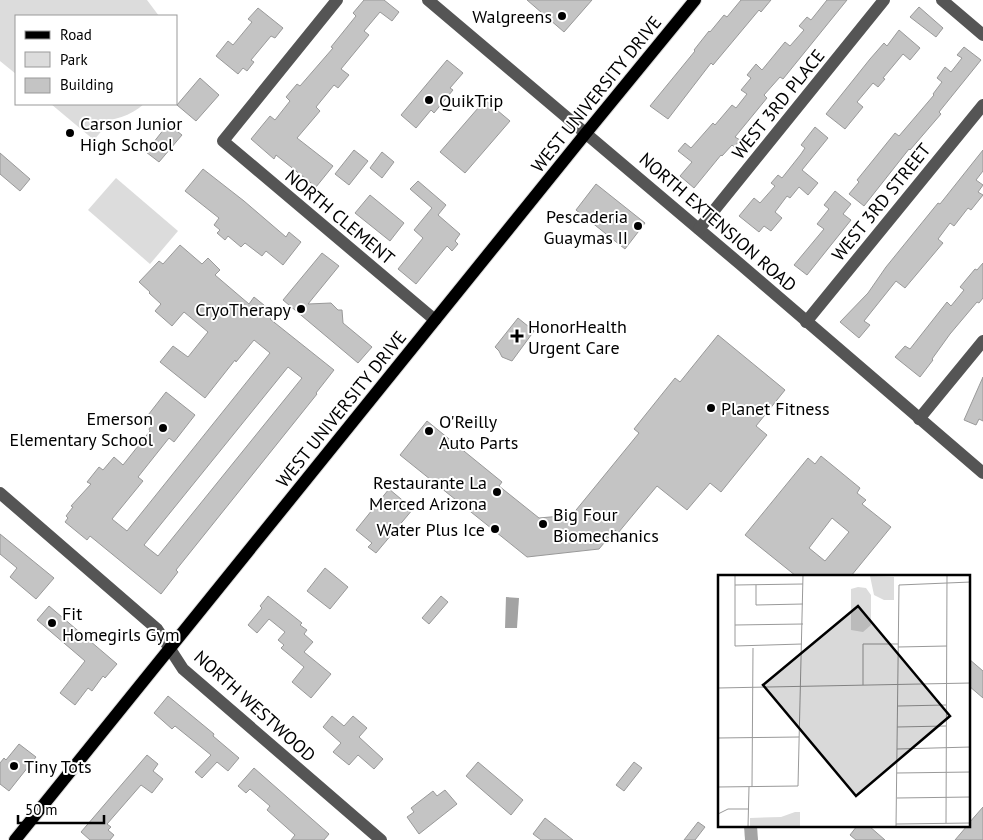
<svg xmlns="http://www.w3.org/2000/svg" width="983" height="840" font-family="'PT Sans',sans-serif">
<rect width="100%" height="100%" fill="#fff"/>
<!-- green -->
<g fill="#dcdcdc">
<path d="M0,0H147L159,16H16V74L0,61Z"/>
<path d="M51,104H144C130,116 114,121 96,121L104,128L94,140Z"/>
<path d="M116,178L178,231L150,264L88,210Z"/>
</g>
<!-- water -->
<g fill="#a3a3a3">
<path d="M506,597L519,598L517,628H505Z"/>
<path d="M744,826H757L758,840H745Z"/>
</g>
<!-- building -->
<g fill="#c4c4c4" stroke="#999" fill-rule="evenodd">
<path d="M364,0H384L399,12L392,21L380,12L364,31L369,35L341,69L349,75L338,88L334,85L316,107L320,111L297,138L333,166L316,187L276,155L274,159L251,139L270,116L275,120L290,101L286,97L297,84L300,86L333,48L331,47L356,16L353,13Z"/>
<path d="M527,0H592L564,32Z"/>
<path d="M741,0H771L761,12L759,10L713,65L711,63L668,119L650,106L695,51L694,50L709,31L710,32L724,15L727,17Z"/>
<path d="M827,0H847L783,79L780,77L764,95L767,98L735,137L740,140L734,147L732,145L722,156L721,155L694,188L680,176L692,162L678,151L685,143L691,148L713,123L715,125L732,105L736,108L747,94L741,90L751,78L747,75L756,64L762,70L785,42L790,46L804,30L799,26L807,17L811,20Z"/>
<path d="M919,7L943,28L936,37L910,17Z"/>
<path d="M258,8L283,28L275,38L271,36L251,60L254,62L247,71L243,68L238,74L216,56L228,41L233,45L252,22L248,19Z"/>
<path d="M899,30L920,48L910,60L903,54L883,78L885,79L878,87L873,83L857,102L863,107L845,129L826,114L870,59L884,43L887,46Z"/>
<path d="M964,47L981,60L939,112L941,114L910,150L909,149L864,206L849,194L859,182L857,180L895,133L899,136L934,95L933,94L942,82L937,78L945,67L951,72L962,58L957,55Z"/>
<path d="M447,60L463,73L450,88L453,90L434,113L431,110L416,128L401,115Z"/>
<path d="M200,78L219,95L196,121L177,105Z"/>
<path d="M485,100L510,121L465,173L440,152Z"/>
<path d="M168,124L182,135L159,162L146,152Z"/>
<path d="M815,127L828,138L802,170L818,183L808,195L799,187L790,198L787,196L775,212L782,218L771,231L764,226L759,232L739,216L754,198L760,203L775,186L771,183L778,175L782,178L801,154L805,148L801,145Z"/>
<path d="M354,150L368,161L349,185L335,174Z"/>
<path d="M983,150V171L976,180L983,185L978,192L983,195L971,210L968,208L954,226L950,223L938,239L943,243L905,288L896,281L864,321L870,325L859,338L840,322L868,293L886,267L938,203L940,204Z"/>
<path d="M382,152L394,162L382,178L370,168Z"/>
<path d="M0,153L30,179L20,191L0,174Z"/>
<path d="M203,169L244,201L286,237L289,232L301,242L283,265L266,251L262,256L245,243L241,247L228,236L225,240L217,233L220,230L214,225L219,218L185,191Z"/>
<path d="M418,181L446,205L438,215L460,234L455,241L458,244L452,251L447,246L416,284L398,269L423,238L414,230L432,208L410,189Z"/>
<path d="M596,184L645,223L625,249L576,210Z"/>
<path d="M835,191L851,204L843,214L851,220L807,275L794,265L824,229L817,224L829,209L824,205Z"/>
<path d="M370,195L404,223L390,241L355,213Z"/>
<path d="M180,245L202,264L208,258L220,270L215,275L249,304L254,297L275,314L270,319L334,370L316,393L317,394L176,570L178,572L161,594L90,536L87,540L65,522L68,518L66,516L73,507L71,506L91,484L87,482L99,467L103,470L114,457L123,465L150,431L149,429L152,425L145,419L166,392L195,415L174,442L169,438L138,477L143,481L112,519L127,531L270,353L254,340L236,362L235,360L205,398L160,362L173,346L188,357L208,332L184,312L172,326L155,311L161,304L149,293L150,292L139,282L159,261L163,264ZM288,367L302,378L158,556L144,545Z"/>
<path d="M322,253L339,266L308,304L331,303L338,310H342L343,323L372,347L358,363L283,300Z"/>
<path d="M983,263V298L979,303L977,302L950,334L932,359L933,360L920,377L895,357L905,346L910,349L947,302L951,306L964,290L960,287L975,269L977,270Z"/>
<path d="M518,318L534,331L512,361L502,357L499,351L495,347Z"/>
<path d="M718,335L785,390L756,426L767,435L721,492L710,483L687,510L657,486L618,533L615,530L599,549L527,557L400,455L427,421L502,482L499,486L539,518L572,515L639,433L634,429L675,378L680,382Z"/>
<path d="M983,377V421L979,419L976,425L964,420Z"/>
<path d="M821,456L860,488L857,493L866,500L862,504L891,527L851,576H796L745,535L808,458L815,464ZM832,518L849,532L825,561L809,548Z"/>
<path d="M389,489L413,509L376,553L368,547L372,543L356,530Z"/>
<path d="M0,534L54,578L36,599L10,577L17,568L0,554Z"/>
<path d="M325,568L348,587L330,609L307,591Z"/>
<path d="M268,596L302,623L300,625L307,630L304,634L313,642L304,652L331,674L311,698L292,682L304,667L281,648L284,645L278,640L285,632L269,619L257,633L248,625L262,608L260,606Z"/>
<path d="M441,596L448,602L429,624L422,618Z"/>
<path d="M49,606L117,664L105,678L103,676L92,691L88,688L75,705L60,693L85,661L37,620Z"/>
<path d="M969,659L983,671V698L969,686Z"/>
<path d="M168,696L214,734L213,736L239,758L228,771L217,762L202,778L195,772L211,755L175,726L172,729L154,713Z"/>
<path d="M332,716L344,726L353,716L367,728L359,737L383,759L374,769L358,755L349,765L333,752L341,743L323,727Z"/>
<path d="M19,744L36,757L9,791L0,784V763L4,758L6,760Z"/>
<path d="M147,755L158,764L153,771L163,779L152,793L141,785L107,824L111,827L108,830L114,835L110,840H90L81,832Z"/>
<path d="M478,762L523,800L511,815L466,776Z"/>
<path d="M634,762L642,768L624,791L616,785Z"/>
<path d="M254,768L329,834L324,840H291L295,835L267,810L270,806L250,789L246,793L238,786Z"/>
<path d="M445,790L457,804L419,834L407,817L414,812L411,808L433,791L437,796Z"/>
<path d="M983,807V840H955L967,826H969V823Z"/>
<path d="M545,818L573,840H541L533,834Z"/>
<path d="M698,822L705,827L695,840H684Z"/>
<path d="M857,826H869L885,840H856L850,835Z"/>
</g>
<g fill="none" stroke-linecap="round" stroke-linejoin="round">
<defs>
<path id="major" d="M15,840L586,133L695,0"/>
</defs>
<!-- major casing -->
<use href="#major" stroke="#dbdbdb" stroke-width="14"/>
<!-- minor -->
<g stroke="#555" stroke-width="12">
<path d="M337,0L223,141L435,320"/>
<path d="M428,0L740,264L983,473"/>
<path d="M942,0L983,35"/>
<path d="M699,229L884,0"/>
<path d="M806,322L983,105"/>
<path d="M919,419L983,341"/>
<path d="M0,493L157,629L183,669L381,840"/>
</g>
<!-- major -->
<use href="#major" stroke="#000" stroke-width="12"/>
</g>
<!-- markers -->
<g fill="#000" stroke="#fff" stroke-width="2">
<circle cx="562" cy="16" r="5"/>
<circle cx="429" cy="100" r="5"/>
<circle cx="70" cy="133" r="5"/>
<circle cx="638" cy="226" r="5"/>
<circle cx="301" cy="309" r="5"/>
<path d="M514.5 328.5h5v5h5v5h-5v5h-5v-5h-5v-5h5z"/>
<circle cx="711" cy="408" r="5"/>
<circle cx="163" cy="428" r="5"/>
<circle cx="429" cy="431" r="5"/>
<circle cx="497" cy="492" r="5"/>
<circle cx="543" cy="524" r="5"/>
<circle cx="495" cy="529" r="5"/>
<circle cx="52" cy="623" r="5"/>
<circle cx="14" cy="766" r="5"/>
</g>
<g text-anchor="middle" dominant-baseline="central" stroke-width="4" stroke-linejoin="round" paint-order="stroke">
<!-- poi labels -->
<g font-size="18" fill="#000" stroke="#fff" text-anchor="start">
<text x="552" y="16" text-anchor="end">Walgreens</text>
<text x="439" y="100">QuikTrip</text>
<text x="80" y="123">Carson Junior<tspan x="80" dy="21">High School</tspan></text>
<text x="628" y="216" text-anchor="end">Pescaderia<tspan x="628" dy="21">Guaymas II</tspan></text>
<text x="291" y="309" text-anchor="end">CryoTherapy</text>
<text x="528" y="326">HonorHealth<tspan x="528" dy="21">Urgent Care</tspan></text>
<text x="721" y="408">Planet Fitness</text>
<text x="153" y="418" text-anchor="end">Emerson<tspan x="153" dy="21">Elementary School</tspan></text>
<text x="439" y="421">O'Reilly<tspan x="439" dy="21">Auto Parts</tspan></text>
<text x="487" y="482" text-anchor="end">Restaurante La<tspan x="487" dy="21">Merced Arizona</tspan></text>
<text x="553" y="514">Big Four<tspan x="553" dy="21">Biomechanics</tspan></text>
<text x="485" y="529" text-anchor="end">Water Plus Ice</text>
<text x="62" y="613">Fit<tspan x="62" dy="21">Homegirls Gym</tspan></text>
<text x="24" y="766">Tiny Tots</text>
</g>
<!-- street labels -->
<g font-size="18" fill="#000" stroke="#fff">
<text transform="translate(596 94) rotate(-51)">WEST UNIVERSITY DRIVE</text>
<text transform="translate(778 104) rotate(-51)">WEST 3RD PLACE</text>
<text transform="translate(881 202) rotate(-51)">WEST 3RD STREET</text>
<text transform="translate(340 217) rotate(40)">NORTH CLEMENT</text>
<text transform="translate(718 222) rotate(41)">NORTH EXTENSION ROAD</text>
<text transform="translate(341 409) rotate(-51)">WEST UNIVERSITY DRIVE</text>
<text transform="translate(255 706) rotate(42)">NORTH WESTWOOD</text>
</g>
</g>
<!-- overview -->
<g transform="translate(718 575)">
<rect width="252" height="252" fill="#fff"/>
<path d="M152,1L176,2V25H166L156,20ZM140,12L148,13L153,20V50L145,57L133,55V14ZM77,237H82V252H32V243L63,242Z" fill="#dcdcdc"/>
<path fill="none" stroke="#999" stroke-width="1" d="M17,0V71L84,69M17,10L85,9M38,10V30L85,29M17,50L85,49M180,72L229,71M252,108V172M145,110V69H180M0,113L253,108M180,131L228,130M179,152L228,151M0,163L81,162M179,174L253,172M179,198L253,197M0,212L80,211L85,0M34,212L35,73M179,223L253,222M0,239L10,234H31M228,248L229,0M178,249L253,248M30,252L31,212M178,252L181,10L253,7"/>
<path fill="#000" fill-opacity="0.15" stroke="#000" stroke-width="2.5" d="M140,31L232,141L138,221L45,110Z"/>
<rect width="252" height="252" fill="none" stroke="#000" stroke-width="2.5"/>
</g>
<!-- legend -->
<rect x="15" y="15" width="162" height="90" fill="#ffffff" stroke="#999999"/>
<rect x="25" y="31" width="25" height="8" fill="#000000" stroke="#999999"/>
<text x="60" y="40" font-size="15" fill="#000000">Road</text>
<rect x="25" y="52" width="25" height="15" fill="#dcdcdc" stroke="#999999"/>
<text x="60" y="65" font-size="15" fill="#000000">Park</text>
<rect x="25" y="78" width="25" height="15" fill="#c4c4c4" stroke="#999999"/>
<text x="60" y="90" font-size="15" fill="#000000">Building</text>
<!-- scale -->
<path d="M18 815v8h86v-8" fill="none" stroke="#000000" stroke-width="2.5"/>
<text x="25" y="815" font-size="15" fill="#000000" stroke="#ffffff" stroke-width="4" paint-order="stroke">50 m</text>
</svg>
